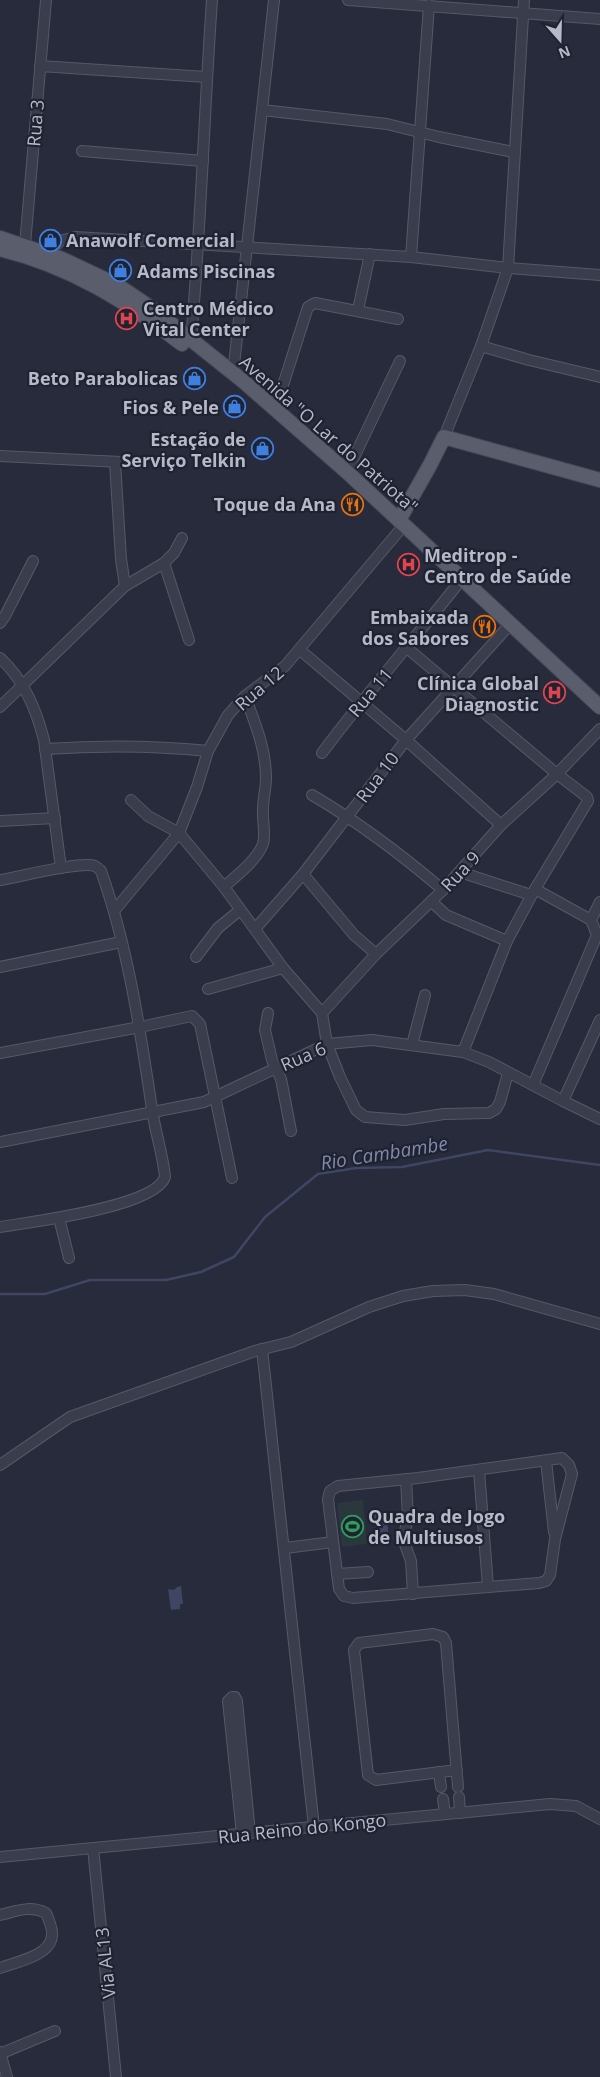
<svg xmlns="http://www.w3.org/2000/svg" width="600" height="2077" font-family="'Open Sans',sans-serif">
<rect width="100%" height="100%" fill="#272b3c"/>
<!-- green -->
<path fill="#2a383e" d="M363,1500L367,1544L342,1547L337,1503Z"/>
<!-- water -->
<g fill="#3e4663">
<path d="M387,1513L389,1544L377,1545L374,1514Z"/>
<path d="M181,1586L183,1604H180V1609L171,1610L168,1589L174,1590L177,1587Z"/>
</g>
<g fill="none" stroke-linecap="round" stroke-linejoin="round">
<!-- stream -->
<path stroke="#3e4663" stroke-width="2.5" d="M0,1294H45L90,1280H166L201,1272L234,1257L265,1217L318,1174L356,1168L402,1167L488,1150L600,1165"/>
<defs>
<g id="minor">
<path d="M348,0L600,19"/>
<path d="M40,66L206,77"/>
<path d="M262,110L387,124L439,137L513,152"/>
<path d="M82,151L203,161"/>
<path d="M25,245L46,0"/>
<path d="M48,254L60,241L75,237L411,257L508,268L600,275"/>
<path d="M411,257L429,5"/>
<path d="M358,310L370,254"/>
<path d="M191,340C201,227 204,113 212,0"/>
<path d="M481,346L529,360L600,377"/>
<path d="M233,374L274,0"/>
<path d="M275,410L308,307L315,303L398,319"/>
<path d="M444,437L481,346L508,268L524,0"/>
<path d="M0,456L141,463"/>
<path d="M115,462L121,559L125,586"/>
<path d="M347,472L400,361"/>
<path d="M164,563L189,640"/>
<path d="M0,623L5,616L33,561"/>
<path d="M407,648L557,774L587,797L588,801L535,889L507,941L463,1052"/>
<path d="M300,650L406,740L501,825"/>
<path d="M0,658C24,680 36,709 44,740L61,868"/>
<path d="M0,707L125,586L164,563L174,553L182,538"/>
<path d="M45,749C102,745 151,745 208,751"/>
<path d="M322,753C365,695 412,642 457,585"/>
<path d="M312,795C360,823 402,855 443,890"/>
<path d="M131,800L148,816L179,833L224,887L283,968L322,1013L327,1044L340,1077L356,1110L365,1117L405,1120L444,1114L489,1113L496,1109L500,1102L508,1073"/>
<path d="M0,821L55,818"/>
<path d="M460,872L531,895"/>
<path d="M303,874L354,935L376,954"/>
<path d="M0,880C19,877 80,861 95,866C97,867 99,869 101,871C128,947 140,1029 152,1109C155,1132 163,1154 165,1177C155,1207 31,1222 0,1227"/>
<path d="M224,887C237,875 257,860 263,844C266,833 262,820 263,809C263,799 266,788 266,778C266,749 255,723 245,696"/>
<path d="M431,901L446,915L507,941"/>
<path d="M114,911L179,833L197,787L208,751L228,715L245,696L285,666L399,531"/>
<path d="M591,920L600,902"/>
<path d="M255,929L303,874L406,740L505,630"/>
<path d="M196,957L218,928L240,910"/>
<path d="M0,967L121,942"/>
<path d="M208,989L283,968"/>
<path d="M268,1013L265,1030L272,1060L281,1079L291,1131"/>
<path d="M322,1013L376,954L443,890L501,825L557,774L600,729"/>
<path d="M412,1045L425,995"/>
<path d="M0,1053L140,1027L192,1016L200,1024L232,1178"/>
<path d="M533,1085L597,935L591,920L535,889"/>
<path d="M563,1101L600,1020"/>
<path d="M0,1142L204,1102L327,1044L372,1040L463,1052L489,1062L563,1101L600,1119"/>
<path d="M59,1218L69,1258"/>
<path d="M262,1349L314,1827"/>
<path d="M562,1458L569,1465L572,1474L555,1539L550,1575L546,1581L539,1583L353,1598L344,1596L339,1589L328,1499L330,1491L338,1486L418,1478Z"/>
<path d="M546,1461L554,1532"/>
<path d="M0,1465L70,1417L255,1351L291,1342L369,1307L403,1296L433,1291L465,1290L494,1294L600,1324"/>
<path d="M479,1470L488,1587"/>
<path d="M406,1479L408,1518L403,1539L411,1561L413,1594"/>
<path d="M285,1548L333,1542"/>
<path d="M337,1574L368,1572"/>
<path d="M457,1770L376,1780L368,1775L354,1650L359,1643L433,1634L443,1637L446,1643L458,1787"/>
<path d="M439,1772L441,1787"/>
<path d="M459,1797L460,1813"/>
<path d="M443,1799L445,1814"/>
<path d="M242,1834L228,1701L232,1697H235L237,1701L250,1833"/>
<path d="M93,1848L116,2077"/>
<path d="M0,1857L550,1804L576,1806L600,1819"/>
<path d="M0,1915C17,1911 30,1905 46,1913C49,1920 53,1929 52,1936C50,1956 16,1962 0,1968"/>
<path d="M0,2052L7,2077"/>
<path d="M0,2054L55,2031"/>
</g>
<g id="major">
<path d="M0,238L62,259L117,285L154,310L243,381L347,472L600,707"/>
<path d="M0,249C70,266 126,301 182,344"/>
<path d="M399,520L430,465L444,437L600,480"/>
</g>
</defs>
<!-- minor casing -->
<use href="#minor" stroke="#555967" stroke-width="12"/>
<!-- major casing -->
<use href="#major" stroke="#434755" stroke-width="16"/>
<!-- minor -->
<use href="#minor" stroke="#3a3e4c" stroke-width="10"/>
<!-- major -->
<use href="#major" stroke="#595d6c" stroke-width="14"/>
</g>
<!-- icons -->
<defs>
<symbol id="shop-ring" viewBox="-11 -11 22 22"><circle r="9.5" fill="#1f2331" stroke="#3f7fe0" stroke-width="1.5"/><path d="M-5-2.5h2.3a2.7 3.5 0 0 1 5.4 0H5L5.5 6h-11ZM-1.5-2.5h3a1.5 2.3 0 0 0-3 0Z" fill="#3f7fe0"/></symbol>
<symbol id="hospital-ring" viewBox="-11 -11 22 22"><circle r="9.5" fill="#1f2331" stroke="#e0444e" stroke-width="1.5"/><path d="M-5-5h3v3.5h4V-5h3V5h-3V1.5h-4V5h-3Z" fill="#e0444e"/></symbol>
<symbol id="restaurant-ring" viewBox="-11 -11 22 22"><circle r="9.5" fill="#1f2331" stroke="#e8710a" stroke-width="1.5"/><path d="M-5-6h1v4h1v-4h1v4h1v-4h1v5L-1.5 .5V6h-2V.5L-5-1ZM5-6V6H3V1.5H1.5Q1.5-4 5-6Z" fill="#e8710a"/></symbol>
<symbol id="stadium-ring" viewBox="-11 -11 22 22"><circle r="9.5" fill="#1f2331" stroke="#2e9e5b" stroke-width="1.5"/><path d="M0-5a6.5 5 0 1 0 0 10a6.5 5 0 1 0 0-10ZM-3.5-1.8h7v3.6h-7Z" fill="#2e9e5b"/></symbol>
</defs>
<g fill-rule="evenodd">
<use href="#shop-ring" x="38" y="228" width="25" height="25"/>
<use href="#shop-ring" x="108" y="258" width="25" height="25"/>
<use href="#hospital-ring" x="114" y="306" width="25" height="25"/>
<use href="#shop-ring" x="182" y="366" width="25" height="25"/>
<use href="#shop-ring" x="222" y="394" width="25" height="25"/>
<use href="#shop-ring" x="250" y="436" width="25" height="25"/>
<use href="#restaurant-ring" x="340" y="492" width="25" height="25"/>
<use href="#hospital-ring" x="396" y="552" width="25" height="25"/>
<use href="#restaurant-ring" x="472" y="614" width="25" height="25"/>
<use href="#hospital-ring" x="542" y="680" width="25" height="25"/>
<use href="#stadium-ring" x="340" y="1514" width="25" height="25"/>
</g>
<g text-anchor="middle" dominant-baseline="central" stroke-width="4.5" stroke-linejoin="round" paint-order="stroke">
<!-- street labels -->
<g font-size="18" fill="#b6b9c7" stroke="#1f2331">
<text transform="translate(35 123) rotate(-85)">Rua 3</text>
<text transform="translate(329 434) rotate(41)">Avenida "O Lar do Patriota"</text>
<text transform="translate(259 688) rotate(-41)">Rua 12</text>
<text transform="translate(370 692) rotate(-50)">Rua 11</text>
<text transform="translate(377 777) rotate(-53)">Rua 10</text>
<text transform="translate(460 871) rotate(-47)">Rua 9</text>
<text transform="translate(303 1056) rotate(-23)">Rua 6</text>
<text transform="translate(302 1828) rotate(-6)">Rua Reino do Kongo</text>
<text transform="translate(105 1963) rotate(-96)">Via AL13</text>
</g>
<!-- poi labels -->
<g font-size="18" font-weight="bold" fill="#b6b9c7" stroke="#1f2331" text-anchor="end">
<text x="66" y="240" text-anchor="start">Anawolf Comercial</text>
<text x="137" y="271" text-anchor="start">Adams Piscinas</text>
<text x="143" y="308" text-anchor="start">Centro Médico<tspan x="143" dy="21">Vital Center</tspan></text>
<text x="178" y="378">Beto Parabolicas</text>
<text x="219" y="407">Fios &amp; Pele</text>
<text x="246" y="439">Estação de<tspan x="246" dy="21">Serviço Telkin</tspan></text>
<text x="336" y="504">Toque da Ana</text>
<text x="424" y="555" text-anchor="start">Meditrop -<tspan x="424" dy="21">Centro de Saúde</tspan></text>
<text x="469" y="617">Embaixada<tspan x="469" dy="21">dos Sabores</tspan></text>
<text x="539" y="683">Clínica Global<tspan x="539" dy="21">Diagnostic</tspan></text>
<text x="368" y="1516" text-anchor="start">Quadra de Jogo<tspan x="368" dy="21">de Multiusos</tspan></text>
</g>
<!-- water labels -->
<g font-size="19" font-style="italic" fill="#818aac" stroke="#1f2331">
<text transform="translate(384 1153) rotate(-9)">Rio Cambambe</text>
</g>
</g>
<!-- north arrow -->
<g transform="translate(560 40) rotate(160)" stroke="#1f2331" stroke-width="4" paint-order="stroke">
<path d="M0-4L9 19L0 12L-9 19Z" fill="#b6b9c7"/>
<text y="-8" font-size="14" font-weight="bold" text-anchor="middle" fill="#b6b9c7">N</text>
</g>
</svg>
